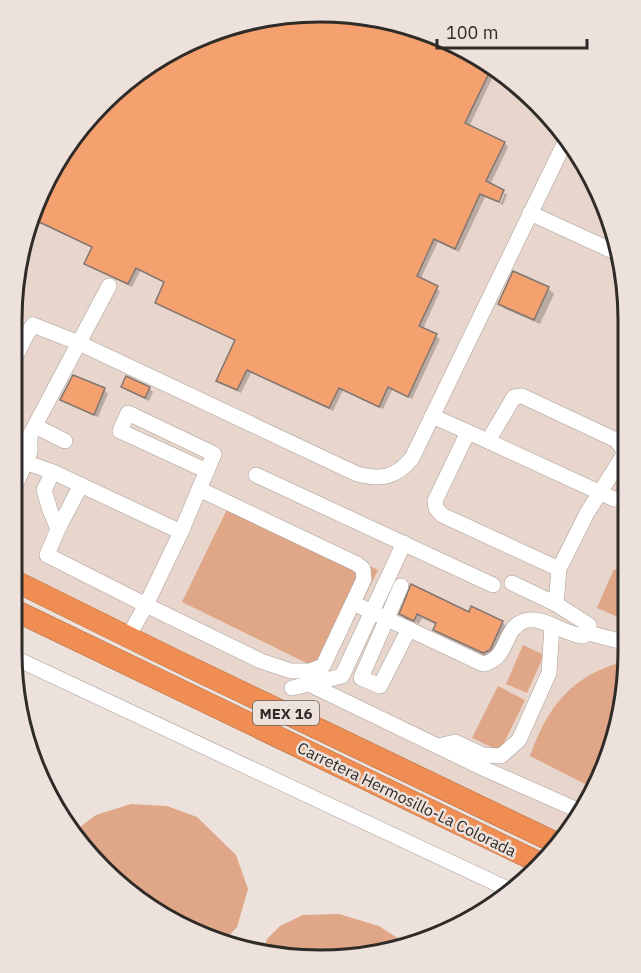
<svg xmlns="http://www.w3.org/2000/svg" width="641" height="973" font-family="'IBM Plex Sans',sans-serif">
<rect width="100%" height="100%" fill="#ede1db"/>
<!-- built -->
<path fill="#e8d5cb" d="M301,13L420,28L524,89L597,184L628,301L626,693L597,789L564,838L13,579L15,280L44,184L89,117L184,44Z"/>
<!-- green -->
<g fill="#dfa788">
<path d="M232,499L378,570L327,673L182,602Z"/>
<path d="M614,569L627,575V598L618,617L597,608Z"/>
<path d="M523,645L544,655L527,693L506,684Z"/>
<path d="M626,661V693L597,790L530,756C548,705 572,675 626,661Z"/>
<path d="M498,686L525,700L500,751L472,738Z"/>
<path d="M131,804L167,806L197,817L236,855L248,889L237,927L223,942L203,938L132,897L72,833L96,815Z"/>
<path d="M339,914L379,926L410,946L400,951L300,960L264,952L267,939L280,926L303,915Z"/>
</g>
<!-- shadow -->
<g fill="#0003">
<path d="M301,13L420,28L495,72L469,127L504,143L508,147L490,185L502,191L497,202L485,197L459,252L438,242L420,280L440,291L423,329L440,339L412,399L392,390L383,409L343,390L333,411L251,373L241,393L222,384L218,380L236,341L160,306L157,302L166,283L140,271L132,287L90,267L86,264L93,248L33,220L44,184L89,117L184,44Z"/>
<path d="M505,193L507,195L503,205L500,204Z"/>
<path d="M514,273L548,288L554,294L540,324L505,309L499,303Z"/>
<path d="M122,386L149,388L153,392L149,401L126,390Z"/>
<path d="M104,390L108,394L98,417L65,403L62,400Z"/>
<path d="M401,614H470L502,622L507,627L489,658L440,634L435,630L437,625L422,618L419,624L406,619Z"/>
</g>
<!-- building -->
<g fill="#f5a06f" stroke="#807670" stroke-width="1.5">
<path d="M301,13L420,28L491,69L465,123L505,142L486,181L504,190L499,202L480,194L455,249L434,239L417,276L438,286L419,326L437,334L408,397L388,387L379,407L339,388L329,408L247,370L237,390L216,381L235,340L155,303L164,282L136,268L128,284L84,264L92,247L33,219L44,184L89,117L184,44Z"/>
<path d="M513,271L549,287L534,320L498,304Z"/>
<path d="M73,375L105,388L94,415L60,400Z"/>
<path d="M126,376L150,387L145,398L121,387Z"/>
<path d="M411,584L469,612L471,606L503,621L490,650L483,653L433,630L436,623L417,614L414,621L399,614Z"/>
</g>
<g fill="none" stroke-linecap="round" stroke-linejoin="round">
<defs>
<g id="minor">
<path d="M530,213L615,252"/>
<path d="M14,360L27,334L33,325L79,343L357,474C381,480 396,478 412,458L565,142"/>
<path d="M432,416L468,432"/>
<path d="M35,426L65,441"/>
<path d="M30,435L109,286"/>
<path d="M488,441L614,499H627"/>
<path d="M13,458L53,472L181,532"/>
<path d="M53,472L44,490L50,510L58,529L47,555L146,605L181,532L214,454L128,413L120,431L207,471"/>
<path d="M256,475L493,585"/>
<path d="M13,491L30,452V435L13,464"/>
<path d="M58,529L81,485"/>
<path d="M512,583L556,604"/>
<path d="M401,586L361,678L380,686L409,629"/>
<path d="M353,603L483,664C510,658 502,629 524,621C542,615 563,634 583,636L588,633L589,625L556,604L559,569L587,513L623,456V449L616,440L522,396L514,397L488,441L468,432L435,501L436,508L442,515L559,569"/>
<path d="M588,633L627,643"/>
<path d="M128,637L146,605L261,661L291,671H310L323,666L364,579L363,569L357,564L199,489"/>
<path d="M13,657L510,890"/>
<path d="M309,684L342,676L404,543"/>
<path d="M292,688L309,684L487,770L582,812"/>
<path d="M438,746L455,742L483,755L501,756L519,740L549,673L552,626"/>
</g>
<g id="highway">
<path d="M13,580L173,659L560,845"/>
<path d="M12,609L542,864"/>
</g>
</defs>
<!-- minor casing -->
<use href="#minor" stroke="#a99e98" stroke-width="16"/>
<!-- highway casing -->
<use href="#highway" stroke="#ac6b44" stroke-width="22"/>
<!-- minor -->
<use href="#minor" stroke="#fff" stroke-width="15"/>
<!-- highway -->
<use href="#highway" stroke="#ef8d52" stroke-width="21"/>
</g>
<g text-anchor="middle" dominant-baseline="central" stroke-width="5" stroke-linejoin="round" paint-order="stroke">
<!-- shield labels -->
<rect fill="#ede1db" stroke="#68625e" stroke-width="1.5" x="253" y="701" width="66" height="24" rx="4.5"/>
<g font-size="15" font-weight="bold" fill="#2f2b29">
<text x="286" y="713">MEX 16</text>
</g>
<!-- street labels -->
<g font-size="16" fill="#2f2b29" stroke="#ede1db">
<text transform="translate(407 799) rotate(26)">Carretera Hermosillo-La Colorada</text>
</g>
</g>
<!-- crop -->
<path d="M0 0H641V973H0ZM320 22H320A298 298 0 0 1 618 320V652A298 298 0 0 1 320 950H320A298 298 0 0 1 22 652V320A298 298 0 0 1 320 22Z" fill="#ede1db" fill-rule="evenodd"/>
<path fill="none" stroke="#2f2b29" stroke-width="3" d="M320 22H320A298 298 0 0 1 618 320V652A298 298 0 0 1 320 950H320A298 298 0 0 1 22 652V320A298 298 0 0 1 320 22Z"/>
<!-- scale -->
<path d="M437 39v9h150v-9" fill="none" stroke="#2f2b29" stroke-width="3"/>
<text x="446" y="39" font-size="18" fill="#2f2b29" stroke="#ede1db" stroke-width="4.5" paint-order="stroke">100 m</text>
</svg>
